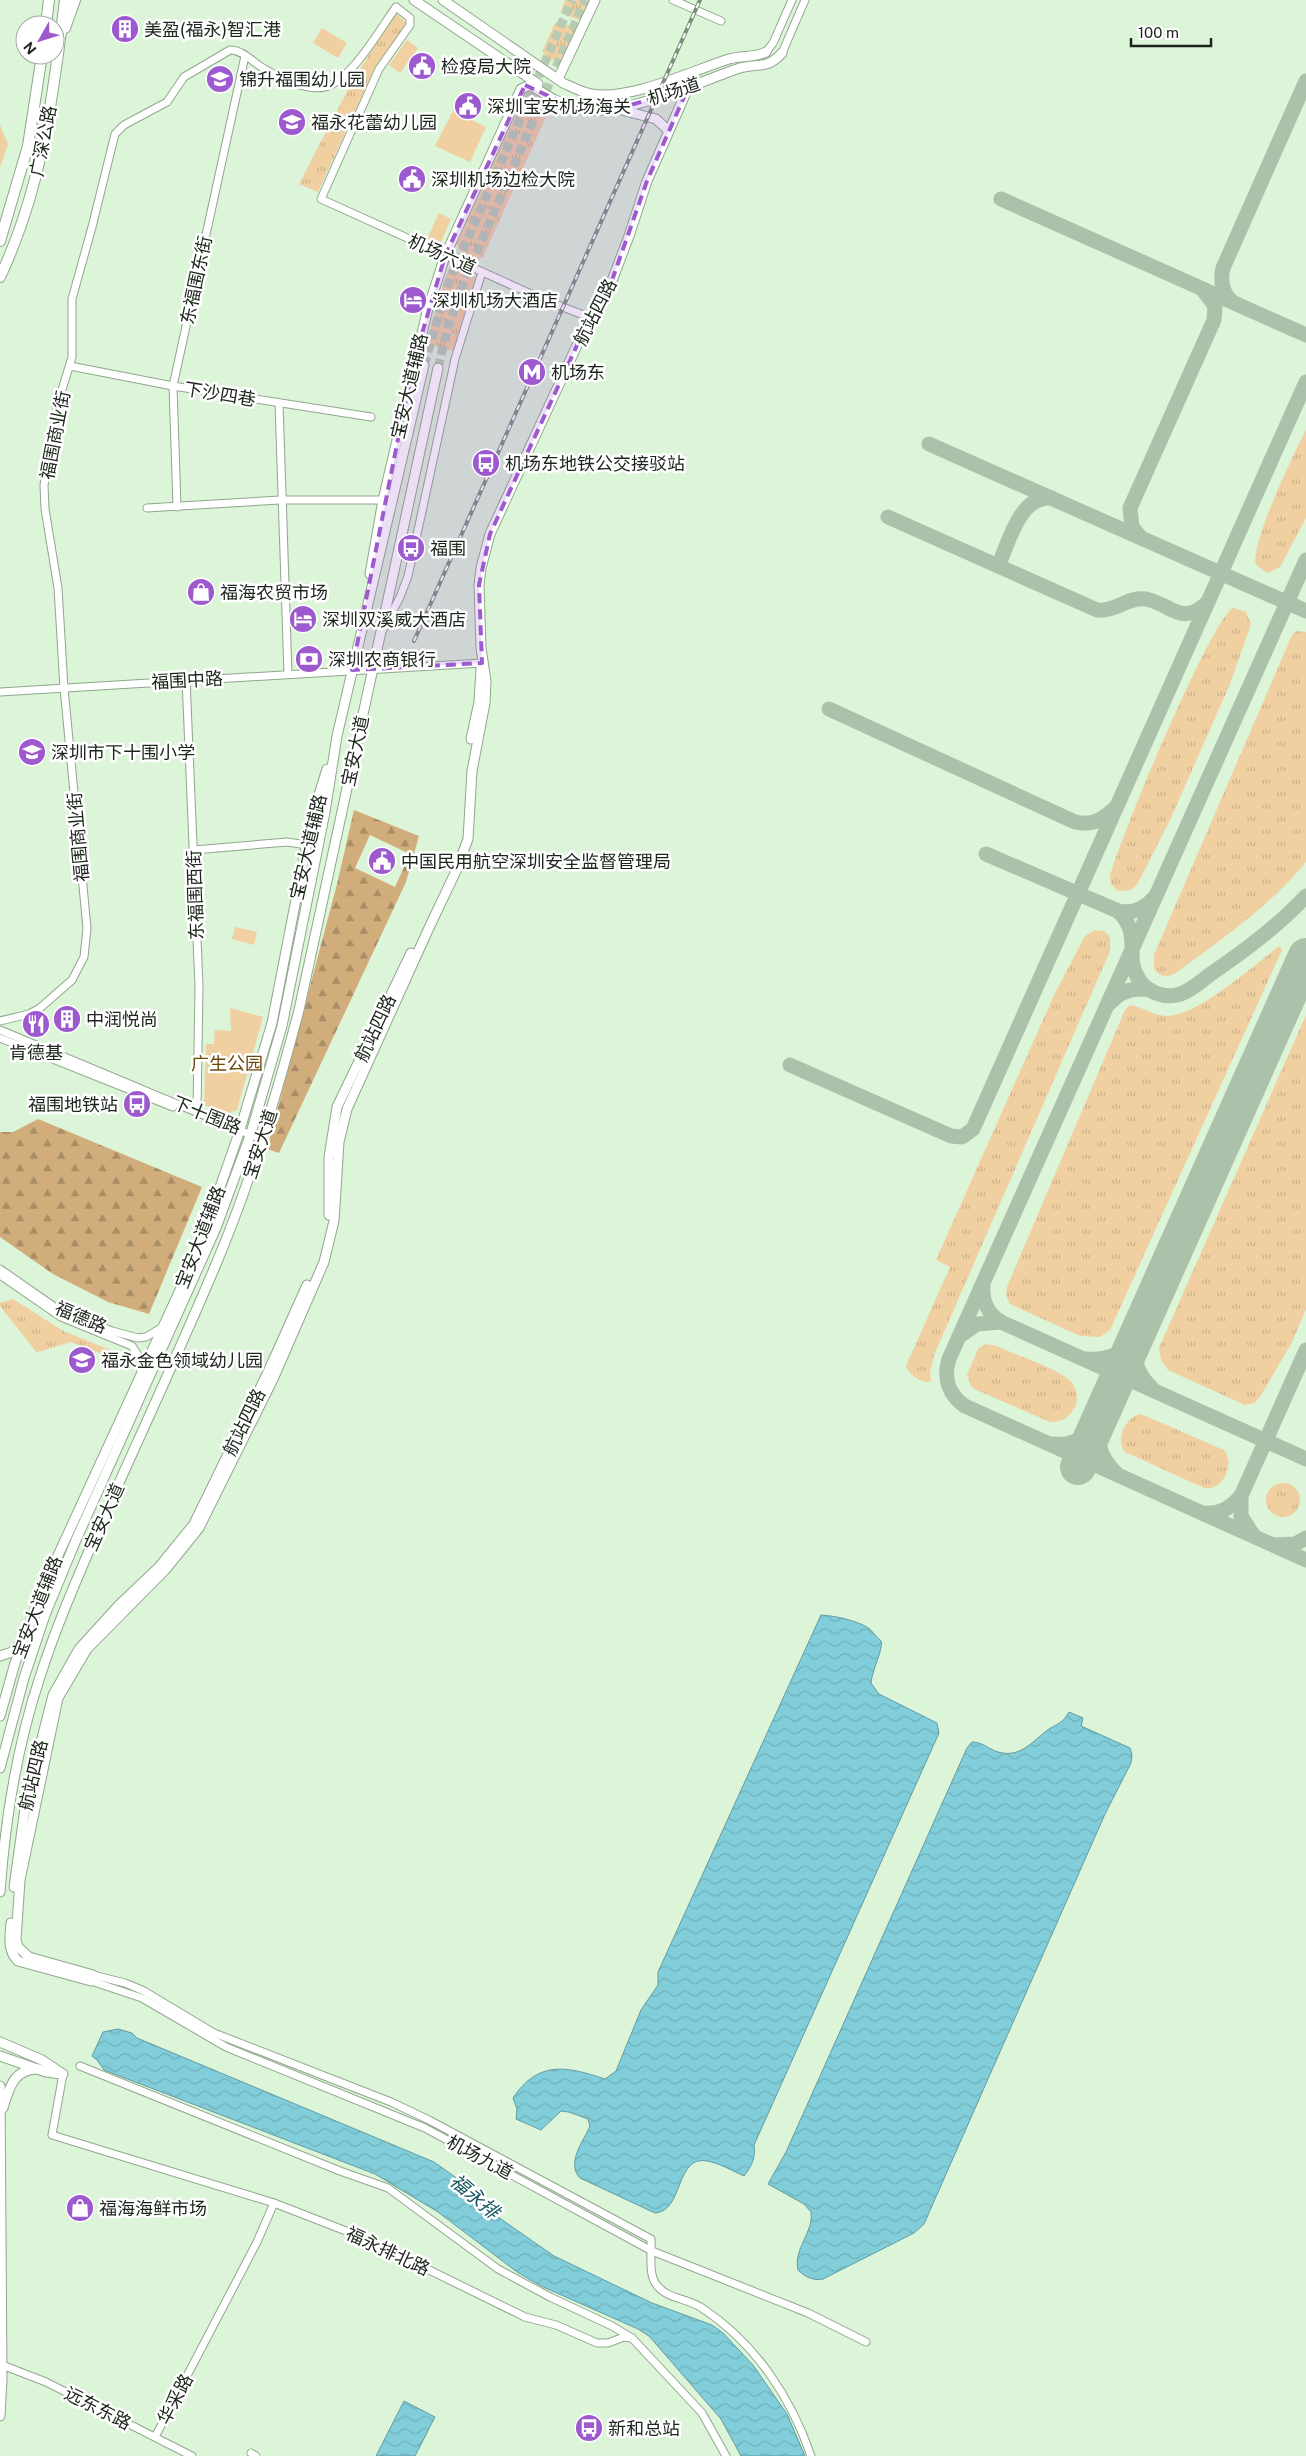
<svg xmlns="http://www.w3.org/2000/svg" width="1306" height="2456" font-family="'Public Sans','Noto Sans SC',sans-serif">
<defs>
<pattern id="grass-tufts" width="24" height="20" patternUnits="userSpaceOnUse" patternTransform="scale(1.25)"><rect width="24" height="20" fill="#f0cfa1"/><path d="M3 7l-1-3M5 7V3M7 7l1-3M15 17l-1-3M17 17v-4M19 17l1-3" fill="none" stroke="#cdb28a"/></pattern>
<pattern id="forest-firs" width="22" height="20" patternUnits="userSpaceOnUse" patternTransform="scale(1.25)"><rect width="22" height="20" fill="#d1ad7c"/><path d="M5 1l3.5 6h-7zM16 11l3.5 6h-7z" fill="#a98d65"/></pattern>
<pattern id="water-waves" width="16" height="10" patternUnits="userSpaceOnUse" patternTransform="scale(1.25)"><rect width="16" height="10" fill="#81ceda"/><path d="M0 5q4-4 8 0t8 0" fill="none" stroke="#6fb1ba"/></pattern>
</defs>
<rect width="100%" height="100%" fill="#dcf4d8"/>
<!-- grass -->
<g fill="url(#grass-tufts)">
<path d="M565,0H594L581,21L561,12Z"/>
<path d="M397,14L406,23L373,72L318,192L299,184L352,82L392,18Z"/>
<path d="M559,21L577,30L560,64H558L542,52L555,23Z"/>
<path d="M527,90L548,103L550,108L483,257L477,260L459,250L457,244Z"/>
<path d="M454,265L474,275L475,279L453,351L426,343L448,270Z"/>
<path d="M1306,430V518L1280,567L1267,573L1256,565C1249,546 1295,451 1306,430Z"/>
<path d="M1233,608L1246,612L1251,624L1230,684L1170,820L1138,883L1131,890L1118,891L1111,884L1110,876C1118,842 1211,619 1233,608Z"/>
<path d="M1297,631L1306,632V862C1269,907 1222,939 1176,973C1167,978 1160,977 1154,969V955L1292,635Z"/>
<path d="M1095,930L1104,931L1110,937V951L934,1355L930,1372L931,1382C921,1383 909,1375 906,1366L950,1267L936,1260L1055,993L1085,936Z"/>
<path d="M1278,947H1281L1282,950L1110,1330L1100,1337L1080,1336L1010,1304L1006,1296L1007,1287L1125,1010L1130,1005C1142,1007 1154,1016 1167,1016C1197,1016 1253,966 1278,947Z"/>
<path d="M1306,1015V1309L1292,1342L1260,1397L1254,1403L1245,1405L1168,1370L1161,1360L1159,1348Z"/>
<path d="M13,1299L65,1332L136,1360L134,1366L71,1342L38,1352V1354L0,1306V1303Z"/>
<path d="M986,1344L997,1346C1015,1355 1053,1367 1068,1379C1077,1386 1080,1401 1073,1410C1068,1419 1060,1422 1050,1422L972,1388L967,1375L978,1349Z"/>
<path d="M1141,1414L1224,1450C1236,1464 1222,1492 1204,1488L1125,1452C1115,1440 1125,1417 1141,1414Z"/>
<circle cx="1283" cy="1500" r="17"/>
</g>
<!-- forest -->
<g fill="url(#forest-firs)" fill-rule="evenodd">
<path d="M354,810L419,836L406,882L279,1153L267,1149L337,884ZM370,835L410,854L395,887L355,868Z"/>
<path d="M38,1119L202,1187L149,1314L108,1302L53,1274L0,1237V1132H13Z"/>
</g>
<!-- green -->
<g fill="#f0cfa1">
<path d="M322,28L347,43L338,58L313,43Z"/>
<path d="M407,40L418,48L400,73L389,65Z"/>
<path d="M453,111L486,127L470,162L435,146Z"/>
<path d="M0,125L8,144L0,167Z"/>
<path d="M439,213L451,219L440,244L427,239Z"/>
<path d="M235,927L257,932L254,945L232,939Z"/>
<path d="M230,1008L263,1017L237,1110L227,1114L204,1105L206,1044H214L215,1030L231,1031Z"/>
</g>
<!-- water -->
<g fill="url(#water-waves)" stroke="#639ba1">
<path d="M821,1615C836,1616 854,1620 867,1627C873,1631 876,1637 881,1641C884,1648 872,1670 871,1683L879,1694L937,1723L939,1733L754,2145C756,2157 752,2166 744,2176C733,2171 719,2163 707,2161C675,2155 684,2211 655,2213L580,2178C566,2163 583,2142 590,2126L588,2119L569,2112L561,2111L541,2130L516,2119L517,2109L513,2098C539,2059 568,2067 605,2079L616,2071L641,2010L658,1985V1972Z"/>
<path d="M1069,1712L1083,1718L1081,1726L1130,1748L1132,1755L1131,1763L1105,1814L924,2224L914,2233L823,2279C813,2281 805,2277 798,2270C793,2249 814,2232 811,2212L804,2204L768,2184L786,2152L967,1748L972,1742C983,1742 988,1749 998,1752C1019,1758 1030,1744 1045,1732C1056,1723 1061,1726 1069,1712Z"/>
<path d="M118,2029L132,2033L137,2038L434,2162L465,2184L498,2217L554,2256L652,2303L712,2325L723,2333L753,2365L787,2414L805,2456H741L721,2419L649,2336L638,2329L541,2286L517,2272L438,2212L375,2174L104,2070L97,2060L92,2056L103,2032Z"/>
<path d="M404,2401L435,2417L415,2456H376Z"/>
</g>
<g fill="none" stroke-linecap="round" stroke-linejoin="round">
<!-- taxiway -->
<g stroke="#acc1aa" stroke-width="15">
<path d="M1001,199L1306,335"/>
<path d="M1233,302C1222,294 1220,280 1223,268L1306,81"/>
<path d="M929,444L1306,611"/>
<path d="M888,517L1097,610C1115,612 1129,596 1146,599C1171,604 1181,627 1207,603"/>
<path d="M1141,538L1132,527L1130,508L1214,320L1215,306L1203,290"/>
<path d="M1306,560L949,1359C943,1378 949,1395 965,1406L1306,1560"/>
<path d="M998,566C1009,543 1019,495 1052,498"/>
<path d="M829,709L1075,822C1093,826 1102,820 1115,808"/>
<path d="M986,854L1118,911C1132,914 1144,909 1154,898"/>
<path d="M1118,911C1144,936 1122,957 1140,981C1148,992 1163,998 1177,995C1190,992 1201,981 1212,973C1246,950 1278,926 1306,896"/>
<path d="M1109,1004C1120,991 1134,987 1150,990"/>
<path d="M790,1065L951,1136L962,1137L973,1129L1306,382"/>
<path d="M983,1286C982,1301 988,1314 1001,1322L1306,1459"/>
<path d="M1139,1331C1131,1353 1135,1373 1152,1388"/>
<path d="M961,1335L977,1324L1001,1322"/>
<path d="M1086,1359C1107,1361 1126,1353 1137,1335"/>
<path d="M1101,1415C1094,1437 1099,1457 1116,1473"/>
<path d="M1053,1444C1073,1447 1089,1436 1099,1419"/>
<path d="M1203,1513C1220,1515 1230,1508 1241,1496"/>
<path d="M1253,1535L1241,1516V1496L1306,1350"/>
<path d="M1275,1545L1295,1544L1306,1538"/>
</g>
<!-- runway -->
<path stroke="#acc1aa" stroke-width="36" d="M1078,1467L1306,956"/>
<!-- major-tunnel -->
<g stroke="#b6cbb2" stroke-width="9" stroke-dasharray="9 4.5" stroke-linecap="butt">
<path d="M424,365L448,284L572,0"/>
<path d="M438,368L448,327L464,282L585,0"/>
</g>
<defs>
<g id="minor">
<path d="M673,0L721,21"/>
<path d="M766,52L773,43L792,0"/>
<path d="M782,53L805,0"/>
<path d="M70,366L173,386L371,417"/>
<path d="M279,403L288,674"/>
<path d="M177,507L173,386L245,56"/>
<path d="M147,508L280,500H383"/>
<path d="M383,630L400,597L408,576L455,359L482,272"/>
<path d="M186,679L199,986L197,1111"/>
<path d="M0,692L482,663"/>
<path d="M194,850L287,842L307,845"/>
<path d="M0,1021L29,1014L40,1008L72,980L84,957L87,928L64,688L58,588L45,509L44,485L58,403L72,357V299L92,227L115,134L124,125L167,102L184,77L230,50C241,49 253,62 263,68C279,78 306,91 325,87C351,81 380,29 396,7L410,18V25L379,69L321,199L540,298L591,318"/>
<path d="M0,1030L263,1140"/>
<path d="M0,1038L173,1107"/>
<path d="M0,1269L59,1310L112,1331L138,1338L146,1337L161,1328"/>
<path d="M0,1275L61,1317L132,1346L141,1360V1372"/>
<path d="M93,1975L125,1983L144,1991L214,2033L391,2102L429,2120L651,2239C652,2252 648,2273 656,2284C666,2299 687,2298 702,2308C755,2343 791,2397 811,2456"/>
<path d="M91,1981L142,1998L226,2047L425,2128L652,2251L808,2313L866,2342"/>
<path d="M80,2066L340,2171L388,2188L498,2269L550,2297L612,2326L632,2338L702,2413L726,2456"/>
<path d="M63,2074L52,2135L274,2203L364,2238L525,2317L556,2325L597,2343H608L624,2337L632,2338"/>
<path d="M2,2365L46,2382L192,2456"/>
<path d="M155,2437L257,2242L274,2203"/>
<path d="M251,2453L256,2456"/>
</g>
<g id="major">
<path d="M414,0L538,84"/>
<path d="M443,0L563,83C572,87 581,92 591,94C630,101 691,71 729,59C741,55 755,58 766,52"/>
<path d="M558,79L595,0"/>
<path d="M565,103C602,128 698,82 737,69C756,62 766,71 782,53"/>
<path d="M618,109L656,119L669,131"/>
<path d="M370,574L383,500L427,312L445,256L521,89L530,85L553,99L568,105"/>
<path d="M471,739L479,702L481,668"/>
<path d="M329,1215V1157L337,1107L411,953"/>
<path d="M0,1656L12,1652L20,1643"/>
<path d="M0,1716L15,1663L43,1588L197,1253L239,1133L272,1023L312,817L327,769"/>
<path d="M0,1768L24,1678L45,1615L76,1540L216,1228L251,1133L282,1026L325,812L337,736L424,365"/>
<path d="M14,1887L26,1801L53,1695L79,1649L119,1605L159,1567L194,1524L268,1372L307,1285"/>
<path d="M0,1892C5,1822 17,1747 39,1680C56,1626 79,1574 101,1523C139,1438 178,1354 214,1269C250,1185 276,1098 299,1010L438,368"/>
<path d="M11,1923C10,1937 7,1950 18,1961L91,1981"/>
<path d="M93,1975L29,1957L18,1947L16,1940L20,1880L58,1698L87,1649L166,1569L199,1528L274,1377L324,1262L334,1221L339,1142L347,1109L428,930L456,871L468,839L472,771L485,703L486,681L481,648L479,585L481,568L490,534L585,328L610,286L629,236L647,181L688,88L684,75"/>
<path d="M0,2042L42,2060L63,2074"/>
<path d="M0,2056L46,2072L61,2074"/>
<path d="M0,2086L2,2379L0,2416"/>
<path d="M3,2108C9,2088 14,2068 39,2069"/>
</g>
<g id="highway">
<path d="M46,25L49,0"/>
<path d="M65,28L75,0"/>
<path d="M0,241L28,146L42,55"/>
<path d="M0,277C42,188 53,97 65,0"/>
</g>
</defs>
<!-- minor casing -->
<use href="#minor" stroke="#90a78d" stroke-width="9"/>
<!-- major casing -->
<use href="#major" stroke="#90a78d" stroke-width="11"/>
<!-- highway casing -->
<use href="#highway" stroke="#90a78d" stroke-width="12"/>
<!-- minor -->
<use href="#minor" stroke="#fff" stroke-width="7"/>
<!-- major -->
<use href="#major" stroke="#fff" stroke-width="9"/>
<!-- highway -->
<use href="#highway" stroke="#fff" stroke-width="10"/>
<defs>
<path id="rail" d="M414,641L700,0"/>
</defs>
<!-- rail casing -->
<use href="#rail" stroke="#7d8e7b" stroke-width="4"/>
<!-- rail -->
<use href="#rail" stroke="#fff" stroke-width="2" stroke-dasharray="5.5" stroke-linecap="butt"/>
</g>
<!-- marked area -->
<path fill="#9d5acf" fill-opacity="0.2" stroke="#9d5acf" stroke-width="4" stroke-dasharray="10 6" stroke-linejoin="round" d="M525,85L568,105L601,110L617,109L688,88L647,181L610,286L585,328L490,534L479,585L482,663L352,670L413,364L445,256Z"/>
<!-- icons -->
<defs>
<symbol id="building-disc" viewBox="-11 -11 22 22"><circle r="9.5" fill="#9d5acf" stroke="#fff"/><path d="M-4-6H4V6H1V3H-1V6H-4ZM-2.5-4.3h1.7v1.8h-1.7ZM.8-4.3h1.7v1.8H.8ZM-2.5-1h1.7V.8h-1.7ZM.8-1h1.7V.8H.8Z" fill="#fff"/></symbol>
<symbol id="civic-disc" viewBox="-11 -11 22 22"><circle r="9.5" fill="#9d5acf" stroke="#fff"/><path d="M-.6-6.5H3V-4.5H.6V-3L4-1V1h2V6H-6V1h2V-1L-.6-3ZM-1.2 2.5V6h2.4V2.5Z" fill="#fff"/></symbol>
<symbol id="school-disc" viewBox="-11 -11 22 22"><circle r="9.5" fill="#9d5acf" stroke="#fff"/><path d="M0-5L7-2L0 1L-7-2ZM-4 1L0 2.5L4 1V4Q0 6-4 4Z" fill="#fff"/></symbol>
<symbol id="hotel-disc" viewBox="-11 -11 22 22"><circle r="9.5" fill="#9d5acf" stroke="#fff"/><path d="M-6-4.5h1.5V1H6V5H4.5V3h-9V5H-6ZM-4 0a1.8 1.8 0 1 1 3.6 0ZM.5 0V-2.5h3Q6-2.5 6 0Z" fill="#fff"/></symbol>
<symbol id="metro-disc" viewBox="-11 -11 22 22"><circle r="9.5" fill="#9d5acf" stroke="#fff"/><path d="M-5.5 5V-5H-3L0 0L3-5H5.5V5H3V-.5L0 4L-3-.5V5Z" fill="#fff"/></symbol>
<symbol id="bus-disc" viewBox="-11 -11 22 22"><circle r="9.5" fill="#9d5acf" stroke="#fff"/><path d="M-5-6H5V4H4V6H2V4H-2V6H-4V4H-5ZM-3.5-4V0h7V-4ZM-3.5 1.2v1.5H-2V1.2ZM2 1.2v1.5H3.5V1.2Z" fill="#fff"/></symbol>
<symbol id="shop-disc" viewBox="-11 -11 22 22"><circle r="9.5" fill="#9d5acf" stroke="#fff"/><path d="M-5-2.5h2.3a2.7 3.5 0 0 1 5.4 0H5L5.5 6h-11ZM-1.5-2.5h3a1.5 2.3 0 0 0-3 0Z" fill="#fff"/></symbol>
<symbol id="bank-disc" viewBox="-11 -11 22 22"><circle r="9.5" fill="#9d5acf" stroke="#fff"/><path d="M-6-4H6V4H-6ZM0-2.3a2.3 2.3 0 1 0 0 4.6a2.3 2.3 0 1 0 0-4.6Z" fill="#fff"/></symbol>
<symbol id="restaurant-disc" viewBox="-11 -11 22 22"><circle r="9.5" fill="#9d5acf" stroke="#fff"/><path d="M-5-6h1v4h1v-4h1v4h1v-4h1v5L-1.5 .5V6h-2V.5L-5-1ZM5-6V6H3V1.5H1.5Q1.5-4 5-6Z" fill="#fff"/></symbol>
</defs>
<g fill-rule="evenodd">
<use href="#building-disc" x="109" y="13" width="32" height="32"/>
<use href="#civic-disc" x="406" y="50" width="32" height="32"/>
<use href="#school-disc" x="204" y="63" width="32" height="32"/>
<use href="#civic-disc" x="452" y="90" width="32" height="32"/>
<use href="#school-disc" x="276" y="106" width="32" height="32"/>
<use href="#civic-disc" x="396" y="163" width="32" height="32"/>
<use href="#hotel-disc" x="397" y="284" width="32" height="32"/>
<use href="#metro-disc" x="516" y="356" width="32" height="32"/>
<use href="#bus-disc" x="470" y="447" width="32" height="32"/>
<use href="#bus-disc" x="395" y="532" width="32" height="32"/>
<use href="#shop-disc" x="185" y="576" width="32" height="32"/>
<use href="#hotel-disc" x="287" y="603" width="32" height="32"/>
<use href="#bank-disc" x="293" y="643" width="32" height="32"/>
<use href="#school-disc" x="16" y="736" width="32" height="32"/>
<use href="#civic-disc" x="366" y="845" width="32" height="32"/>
<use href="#building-disc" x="51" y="1003" width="32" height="32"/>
<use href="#restaurant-disc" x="20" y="1008" width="32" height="32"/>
<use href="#bus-disc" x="121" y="1088" width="32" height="32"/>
<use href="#school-disc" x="66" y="1344" width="32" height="32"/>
<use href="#shop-disc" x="64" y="2192" width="32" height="32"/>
<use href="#bus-disc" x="573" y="2412" width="32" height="32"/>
</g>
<g text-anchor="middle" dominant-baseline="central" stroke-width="5" stroke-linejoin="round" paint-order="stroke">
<!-- poi labels -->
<g font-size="18" fill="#1c251b" stroke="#fff" text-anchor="start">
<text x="144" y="29">美盈(福永)智汇港</text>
<text x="441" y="66">检疫局大院</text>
<text x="239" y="79">锦升福围幼儿园</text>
<text x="487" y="106">深圳宝安机场海关</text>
<text x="311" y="122">福永花蕾幼儿园</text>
<text x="431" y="179">深圳机场边检大院</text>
<text x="432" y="300">深圳机场大酒店</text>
<text x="551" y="372">机场东</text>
<text x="505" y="463">机场东地铁公交接驳站</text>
<text x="430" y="548">福围</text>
<text x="220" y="592">福海农贸市场</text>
<text x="322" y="619">深圳双溪威大酒店</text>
<text x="328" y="659">深圳农商银行</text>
<text x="51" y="752">深圳市下十围小学</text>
<text x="401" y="861">中国民用航空深圳安全监督管理局</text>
<text x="86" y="1019">中润悦尚</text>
<text x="36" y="1052" text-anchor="middle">肯德基</text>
<text x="118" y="1104" text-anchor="end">福围地铁站</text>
<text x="101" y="1360">福永金色领域幼儿园</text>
<text x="99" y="2208">福海海鲜市场</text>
<text x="608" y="2428">新和总站</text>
</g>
<!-- street labels -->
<g font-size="18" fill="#1c251b" stroke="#fff">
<text transform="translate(674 91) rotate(-18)">机场道</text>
<text transform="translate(43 141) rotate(-79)">广深公路</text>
<text transform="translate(442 254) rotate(24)">机场六道</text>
<text transform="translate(196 280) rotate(-78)">东福围东街</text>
<text transform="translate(595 312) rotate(-63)">航站四路</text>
<text transform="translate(409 386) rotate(-77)">宝安大道辅路</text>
<text transform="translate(220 394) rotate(9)">下沙四巷</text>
<text transform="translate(55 435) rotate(-79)">福围商业街</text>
<text transform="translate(187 680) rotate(-3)">福围中路</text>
<text transform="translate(355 751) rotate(-78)">宝安大道</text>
<text transform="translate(78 837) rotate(-95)">福围商业街</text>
<text transform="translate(308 847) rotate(-77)">宝安大道辅路</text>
<text transform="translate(195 895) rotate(-92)">东福围西街</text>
<text transform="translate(375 1028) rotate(-65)">航站四路</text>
<text transform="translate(207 1115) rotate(22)">下十围路</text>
<text transform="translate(260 1144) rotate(-72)">宝安大道</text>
<text transform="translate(200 1237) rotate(-69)">宝安大道辅路</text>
<text transform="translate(81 1317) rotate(23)">福德路</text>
<text transform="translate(244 1422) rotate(-64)">航站四路</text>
<text transform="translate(104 1517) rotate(-66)">宝安大道</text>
<text transform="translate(37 1607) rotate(-69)">宝安大道辅路</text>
<text transform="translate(33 1775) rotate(-77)">航站四路</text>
<text transform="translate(480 2157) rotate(28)">机场九道</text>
<text transform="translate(388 2251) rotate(25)">福永排北路</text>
<text transform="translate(175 2399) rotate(-62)">华采路</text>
<text transform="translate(98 2408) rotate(27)">远东东路</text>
</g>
<!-- park labels -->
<g font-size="18" fill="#6c490b" stroke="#fff">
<text x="227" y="1063">广生公园</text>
</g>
<!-- water labels -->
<g font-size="19" font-style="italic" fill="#12555e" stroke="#fff">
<text transform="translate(475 2196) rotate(40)">福永排</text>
</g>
</g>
<!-- north arrow -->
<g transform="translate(40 40) rotate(231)"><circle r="24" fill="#ffffff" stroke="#a4a8a4"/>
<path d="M0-4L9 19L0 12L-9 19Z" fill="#9d5acf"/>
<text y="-8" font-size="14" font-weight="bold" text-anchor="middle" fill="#1c251b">N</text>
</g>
<!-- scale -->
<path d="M1131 38v8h80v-8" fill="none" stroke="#1c251b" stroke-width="2.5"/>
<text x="1138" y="38" font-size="15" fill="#1c251b" stroke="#ffffff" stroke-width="4" paint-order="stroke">100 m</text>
</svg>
